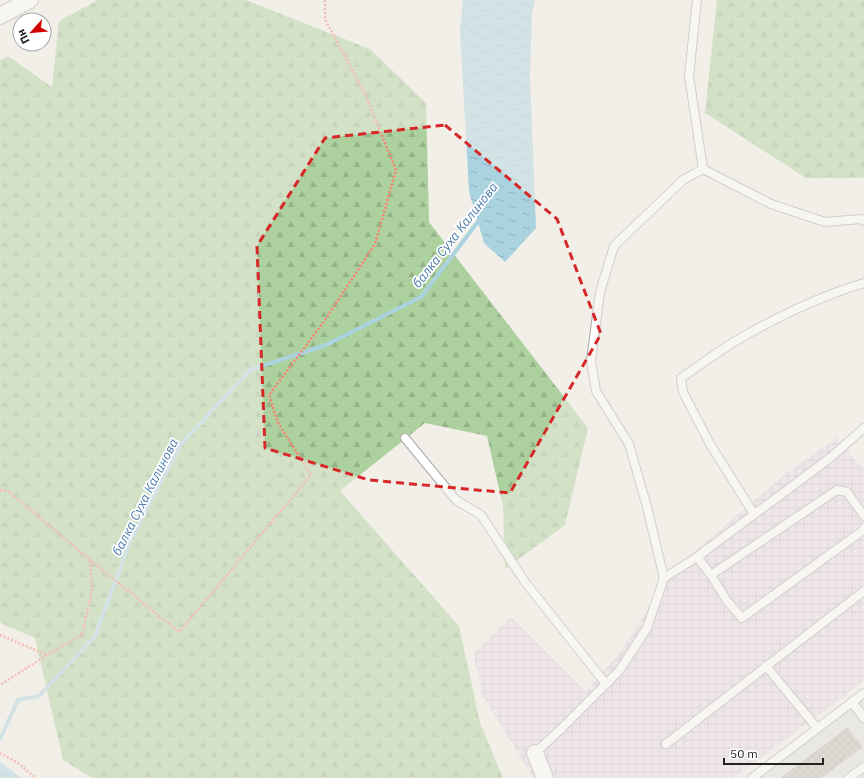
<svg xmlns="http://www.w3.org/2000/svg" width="864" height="778" font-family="'IBM Plex Sans',sans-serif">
<defs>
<pattern id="industrial-grid" width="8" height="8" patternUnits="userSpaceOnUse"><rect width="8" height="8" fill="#ebdbe8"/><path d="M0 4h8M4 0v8" fill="none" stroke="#c9bcc7"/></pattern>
<pattern id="forest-firs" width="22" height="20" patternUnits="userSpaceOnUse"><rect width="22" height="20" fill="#add19e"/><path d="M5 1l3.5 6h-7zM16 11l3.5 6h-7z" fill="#95b388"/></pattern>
<pattern id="water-ripples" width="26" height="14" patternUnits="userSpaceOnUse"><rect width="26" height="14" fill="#aad3df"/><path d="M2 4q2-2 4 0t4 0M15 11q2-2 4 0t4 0" fill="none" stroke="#92b5bf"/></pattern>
<pattern id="building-cross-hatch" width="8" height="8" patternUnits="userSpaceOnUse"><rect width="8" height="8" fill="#c7bfb8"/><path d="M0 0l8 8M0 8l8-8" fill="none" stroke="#aba49e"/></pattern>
</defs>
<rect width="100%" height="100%" fill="#f2efe9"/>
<!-- residential -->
<path fill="#e0dfdf" d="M864,697V778H758Z"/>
<!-- industrial -->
<path fill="url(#industrial-grid)" d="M837,438L863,469L864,468V681L734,778H533L483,696L473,654L511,617L586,692L622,650L649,607L659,582L785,474Z"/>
<!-- forest -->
<g fill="url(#forest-firs)">
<path d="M98,0H246L370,49L426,103L429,222L588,428L565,525L505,569L503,506L487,436L425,423L340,491L459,626L480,723L503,778H92L63,760L35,638L0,623V61L8,56L52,87L59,21Z"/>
<path d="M717,0H864V175L863,178H806L705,113Z"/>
</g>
<!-- water -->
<g fill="url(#water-ripples)">
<path d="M463,0H535L532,14L530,77L536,228L505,262L484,243L469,192L460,29Z"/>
<path d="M0,762L22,778H0Z"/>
</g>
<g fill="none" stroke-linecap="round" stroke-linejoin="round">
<!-- stream -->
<path stroke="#aad3df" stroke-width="4" d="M0,739L18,700L39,696L95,636L130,542L180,445L250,370L326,345L421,297L480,219"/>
</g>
<!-- building -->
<path fill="url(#building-cross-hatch)" stroke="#c4b6ab" d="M847,728L862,747L821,778H781Z"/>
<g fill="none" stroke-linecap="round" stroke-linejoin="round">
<defs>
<g id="service">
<path d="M697,0L689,76L703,169"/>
<path d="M703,169L771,204L825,222L861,219L864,221"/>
<path d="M405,438L456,500L481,515L525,582L606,684"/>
<path d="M754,514L710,444L683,392L681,378C699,366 716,353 734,342C773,319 820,296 864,283"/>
<path d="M697,557L711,575L727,601L742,618L862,531L864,528"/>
<path d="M711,575L837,490L847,492L864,516"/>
<path d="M664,578L697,557L830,458L864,428"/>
<path d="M766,666L817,728"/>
<path d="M852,702L864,718"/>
<path d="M666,744L864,591"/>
<path d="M535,753L562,728L619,671L647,628L664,578L647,507L629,444L596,391L591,361L600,292L614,246L683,180L703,169"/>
<path d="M752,778L864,693"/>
<path d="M849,778L864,767"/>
</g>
<g id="minor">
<path d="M0,16L30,0"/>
<path d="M535,753L545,778"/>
</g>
</defs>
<!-- service casing -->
<use href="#service" stroke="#a9a9a9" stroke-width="10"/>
<!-- minor casing -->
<use href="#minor" stroke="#a9a9a9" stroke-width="18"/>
<!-- path -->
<g stroke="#fa8072" stroke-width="2.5" stroke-dasharray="2 2" stroke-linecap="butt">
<path d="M0,490L8,491L90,560L92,591L82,635L47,655L0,685"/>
<path d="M90,560L179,632L311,475L278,423L269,395L323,323L375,244L396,170L365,94L325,19V0"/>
<path d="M0,635L47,655"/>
<path d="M0,753L18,763L36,778"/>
</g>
<!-- service -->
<use href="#service" stroke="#fff" stroke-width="8"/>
<!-- minor -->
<use href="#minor" stroke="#fff" stroke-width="16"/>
</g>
<!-- marked area -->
<path d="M0 0H864V778H0ZM445,125L557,219L601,334L510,493L369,480L265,448L257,246L325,138Z" fill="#f2efe9" fill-opacity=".55" fill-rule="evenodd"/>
<path fill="none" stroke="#d62828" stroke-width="3" stroke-dasharray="8 5" stroke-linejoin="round" d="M445,125L557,219L601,334L510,493L369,480L265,448L257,246L325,138Z"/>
<g text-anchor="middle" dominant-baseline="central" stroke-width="3.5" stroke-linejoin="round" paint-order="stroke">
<!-- water labels -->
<g font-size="13" font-style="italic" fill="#4a7aab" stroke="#fff">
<text transform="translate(455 235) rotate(-52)">балка Суха Калинова</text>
<text transform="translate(145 497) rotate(-63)">балка Суха Калинова</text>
</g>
</g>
<!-- north arrow -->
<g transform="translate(32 32) rotate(243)"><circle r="19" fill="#ffffff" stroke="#a7a7a7"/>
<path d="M0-3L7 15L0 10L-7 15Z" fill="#d40000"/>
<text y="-6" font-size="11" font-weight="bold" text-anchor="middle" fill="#222222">Пн</text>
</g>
<!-- scale -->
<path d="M724 758v6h99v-6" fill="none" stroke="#222222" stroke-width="2"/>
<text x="730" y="758" font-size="12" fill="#222222" stroke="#ffffff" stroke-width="3" paint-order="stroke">50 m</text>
</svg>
